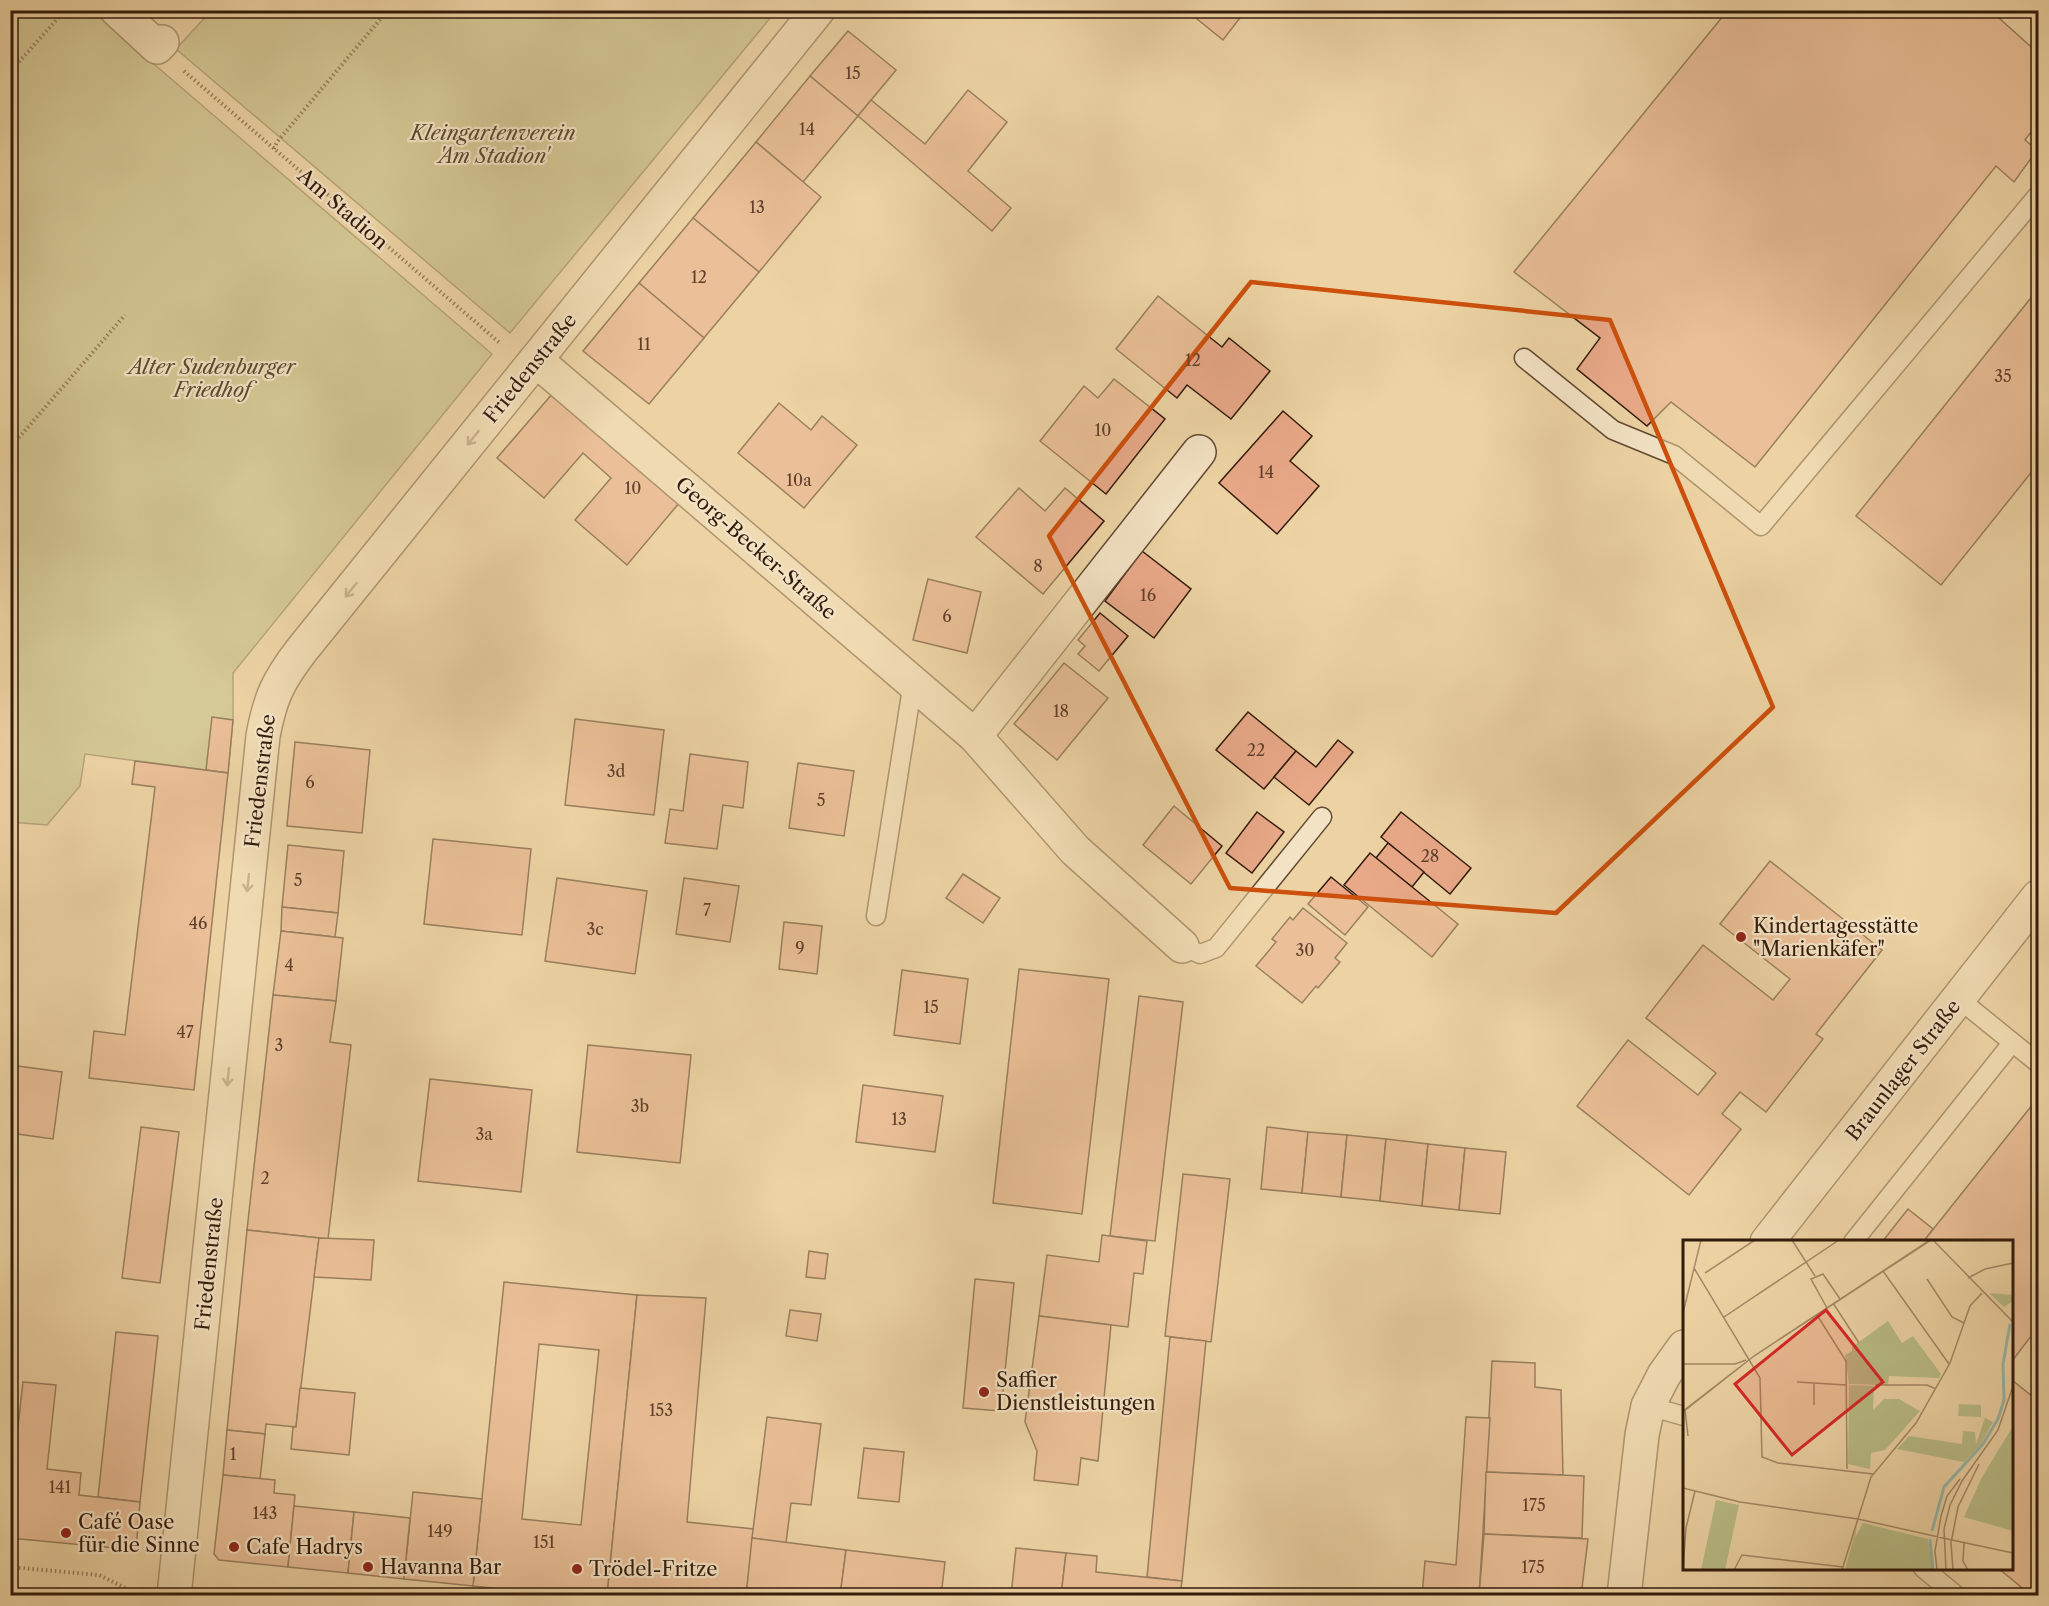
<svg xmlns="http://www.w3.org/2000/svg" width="2049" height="1606" font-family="'Libre Caslon Text',serif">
<rect width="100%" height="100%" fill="#edd3a4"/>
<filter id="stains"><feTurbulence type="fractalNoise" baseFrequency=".00333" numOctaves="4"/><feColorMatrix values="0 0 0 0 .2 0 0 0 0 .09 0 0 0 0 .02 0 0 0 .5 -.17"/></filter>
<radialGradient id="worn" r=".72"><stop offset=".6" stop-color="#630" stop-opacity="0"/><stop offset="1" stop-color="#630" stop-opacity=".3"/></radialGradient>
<!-- green -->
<g fill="#b9bc85" stroke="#766c48" stroke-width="1.5">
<path d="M10,11H92L492,354L233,673V720L228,773L85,754L80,786L47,825L10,822Z"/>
<path d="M211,11H776L510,333L176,49Z"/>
</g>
<!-- building -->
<g fill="#e9a989" stroke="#331b0b" stroke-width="1.5" fill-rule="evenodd">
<path d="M1186,10H1246L1223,40Z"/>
<path d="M1728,10H1990L2038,53V123L2025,140L2037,150L2014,182L1996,166L1755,467L1671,402L1647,426L1577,369L1600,338L1514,272Z"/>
<path d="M848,31L896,70L858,116L810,76Z"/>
<path d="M810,76L858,116L803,182L756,142Z"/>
<path d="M968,90L1007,122L968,171L1011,208L992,231L858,116L871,100L925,144Z"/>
<path d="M756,142L821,197L759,272L693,218Z"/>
<path d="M693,218L759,272L704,338L639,283Z"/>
<path d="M639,283L704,338L649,404L583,351Z"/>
<path d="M2038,289V464L1941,585L1856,516Z"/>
<path d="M1158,296L1222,347L1229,338L1270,371L1231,419L1187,385L1177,398L1116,349Z"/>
<path d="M1114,379L1165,419L1106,494L1040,441L1084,386L1098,398Z"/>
<path d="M553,393L680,502L627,565L575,520L611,478L583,453L544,498L497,458Z"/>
<path d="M779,403L811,430L822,416L857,445L804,508L738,453Z"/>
<path d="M1283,411L1312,436L1290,461L1319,486L1277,534L1219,483Z"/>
<path d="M1019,488L1045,511L1065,488L1104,521L1043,594L976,537Z"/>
<path d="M1142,551L1191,589L1154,638L1105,601Z"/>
<path d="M928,579L981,592L967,653L913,640Z"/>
<path d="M1100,613L1128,636L1099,671L1078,654L1085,646L1078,640Z"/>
<path d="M1064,663L1108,698L1057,760L1014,724Z"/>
<path d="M1248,712L1296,751L1264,789L1216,750Z"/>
<path d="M212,717L233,720L228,773L206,770Z"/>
<path d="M575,719L664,730L654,815L565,805Z"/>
<path d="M1338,740L1353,752L1309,805L1274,777L1296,751L1316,767Z"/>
<path d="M295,742L370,750L362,833L287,826Z"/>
<path d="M690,754L748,762L743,808L723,805L717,849L665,843L670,809L683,811Z"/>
<path d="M135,761L228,773L194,1090L89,1078L94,1031L125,1035L155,787L132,784Z"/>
<path d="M798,763L854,771L844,836L789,828Z"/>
<path d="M1174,806L1222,846L1191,884L1143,845Z"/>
<path d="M1257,812L1284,832L1252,873L1226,853Z"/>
<path d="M1401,812L1471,868L1450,894L1381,837Z"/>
<path d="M433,839L531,849L522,935L424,924Z"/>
<path d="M1388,843L1424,872L1412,887L1376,858Z"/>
<path d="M288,845L344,851L338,913L282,907Z"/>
<path d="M1370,853L1458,924L1432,957L1344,885Z"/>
<path d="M1770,861L1882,950L1816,1034L1823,1039L1766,1112L1740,1092L1722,1114L1741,1129L1689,1195L1577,1106L1628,1040L1698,1095L1716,1073L1646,1018L1703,945L1773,1000L1790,979L1720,924Z"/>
<path d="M963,874L1000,898L983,923L946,898Z"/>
<path d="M1331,877L1368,907L1345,935L1308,904Z"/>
<path d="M557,878L647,891L635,974L545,961Z"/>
<path d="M684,878L739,886L730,942L676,934Z"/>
<path d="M282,907L338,913L335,937L281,931Z"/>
<path d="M1303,908L1347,943L1335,958L1340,962L1318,988L1316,986L1302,1003L1256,966L1276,942L1272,939L1290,917L1293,920Z"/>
<path d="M784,922L822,926L817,974L779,969Z"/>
<path d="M281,931L343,938L336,1001L273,995Z"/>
<path d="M1019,969L1109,979L1082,1214L993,1203Z"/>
<path d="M902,970L968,979L960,1044L894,1035Z"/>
<path d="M273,995L336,1001L330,1042L351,1045L328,1239L247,1230Z"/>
<path d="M1139,996L1183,1002L1155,1241L1110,1236Z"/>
<path d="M588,1045L691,1055L680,1163L577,1152Z"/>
<path d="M10,1065L62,1072L53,1139L10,1133Z"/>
<path d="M430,1079L532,1090L521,1192L418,1181Z"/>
<path d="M863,1085L943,1096L935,1152L856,1142Z"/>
<path d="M2037,1099L2038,1327L2012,1361V1242H1923Z"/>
<path d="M141,1127L179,1132L160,1283L122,1278Z"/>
<path d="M1267,1127L1308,1132L1302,1193L1261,1189Z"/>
<path d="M1308,1132L1347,1135L1341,1197L1302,1193Z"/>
<path d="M1347,1135L1386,1139L1380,1201L1341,1197Z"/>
<path d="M1386,1139L1428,1144L1422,1206L1380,1201Z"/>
<path d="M1428,1144L1465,1148L1459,1210L1422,1206Z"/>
<path d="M1465,1148L1506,1152L1500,1214L1459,1210Z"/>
<path d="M1183,1174L1230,1179L1211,1342L1165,1336Z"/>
<path d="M1908,1209L1933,1229L1923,1242H1882Z"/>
<path d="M247,1230L319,1238L296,1427L266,1424L265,1434L227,1430Z"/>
<path d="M1102,1235L1147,1241L1143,1274L1134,1273L1128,1327L1039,1316L1047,1255L1099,1262Z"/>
<path d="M319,1238L374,1240L371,1280L314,1277Z"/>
<path d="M809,1251L828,1254L825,1279L806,1277Z"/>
<path d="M975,1279L1014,1283L1001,1411L963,1408Z"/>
<path d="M504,1282L637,1295L607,1596H564L473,1586ZM539,1344L599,1350L581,1525L522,1519Z"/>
<path d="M637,1295L706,1298L687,1522L754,1529L746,1596H607Z"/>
<path d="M790,1310L821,1314L817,1341L786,1336Z"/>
<path d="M1039,1316L1111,1325L1098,1461L1081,1458L1078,1485L1034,1480L1037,1451L1025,1422Z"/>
<path d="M116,1332L158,1336L140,1502L98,1497Z"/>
<path d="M1170,1337L1206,1341L1182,1581L1147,1577Z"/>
<path d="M1492,1361L1535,1363V1387L1561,1390L1563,1475L1486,1472Z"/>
<path d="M2012,1380L2038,1401V1596H2032L1998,1568H2012Z"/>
<path d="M23,1382L56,1385L47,1469L81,1473L79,1495L140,1502L136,1550L10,1538V1498Z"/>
<path d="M300,1388L355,1393L349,1455L291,1449L293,1427H296Z"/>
<path d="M767,1417L821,1424L811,1505L791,1503L786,1543L752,1538Z"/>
<path d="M1466,1417L1490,1418L1479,1596H1422L1425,1561L1456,1565Z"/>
<path d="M227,1430L265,1434L260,1479L223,1475Z"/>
<path d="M864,1448L904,1452L899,1502L858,1498Z"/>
<path d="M1486,1472L1584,1476L1582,1538L1484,1534Z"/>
<path d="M223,1475L275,1480L274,1493L295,1495L288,1567L219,1560L214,1554Z"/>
<path d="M413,1492L482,1499L473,1586L404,1579Z"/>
<path d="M294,1506L354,1512L348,1573L288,1567Z"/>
<path d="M354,1512L410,1518L404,1579L348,1573Z"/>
<path d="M1484,1534L1588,1539L1581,1596H1479Z"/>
<path d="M752,1538L846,1550L840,1596H746Z"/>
<path d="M1016,1548L1066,1553L1061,1596H1011Z"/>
<path d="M846,1550L945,1562L941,1596H840Z"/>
<path d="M1066,1553L1097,1556L1096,1572L1182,1581L1180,1596H1061Z"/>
</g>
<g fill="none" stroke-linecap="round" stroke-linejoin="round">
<defs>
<g id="lane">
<path d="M1524,358L1613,430L1674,455L1761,526L2038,195"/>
<path d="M876,916L913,682"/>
<path d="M1182,946L1200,954L1216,948L1322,817"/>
<path d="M1959,999L2038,1063"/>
<path d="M1853,1242L2012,1043"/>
<path d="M1648,1406L1684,1416"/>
<path d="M1923,1568L1957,1596"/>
</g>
<g id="street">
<path d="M117,10L157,47L162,42"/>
<path d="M536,360L975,736L1075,850L1182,946"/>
<path d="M975,736L1199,452"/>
<path d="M1767,1242L2038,897"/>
<path d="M174,1596L263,736C270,698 278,681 301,651L818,10"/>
<path d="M1624,1596L1642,1435L1648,1406L1664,1375L1684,1347"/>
</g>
</defs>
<!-- lane casing -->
<use href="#lane" stroke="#624931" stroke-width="21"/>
<!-- street casing -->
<use href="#street" stroke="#624931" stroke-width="36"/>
<!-- path -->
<g stroke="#331b0b" stroke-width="4" stroke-dasharray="1.5 3" stroke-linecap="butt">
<path d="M184,71L501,344"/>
<path d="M10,72L59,17"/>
<path d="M274,149L277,142L388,10"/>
<path d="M10,448L125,315"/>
<path d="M10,1567L99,1575L137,1594"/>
<path d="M331,1596H337"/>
</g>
<!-- lane -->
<use href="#lane" stroke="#f3e2c4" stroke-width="18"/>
<!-- street -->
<use href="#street" stroke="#f3e2c4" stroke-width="33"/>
</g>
<!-- one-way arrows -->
<defs><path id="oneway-shaft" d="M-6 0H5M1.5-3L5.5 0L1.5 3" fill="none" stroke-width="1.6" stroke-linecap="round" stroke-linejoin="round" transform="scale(1.5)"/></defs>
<g stroke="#9d8871">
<use href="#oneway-shaft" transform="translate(473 438) rotate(129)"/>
<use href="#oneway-shaft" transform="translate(351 590) rotate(129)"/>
<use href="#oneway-shaft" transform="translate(248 883) rotate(96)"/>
<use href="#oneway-shaft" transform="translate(228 1077) rotate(96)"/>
</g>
<!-- marked area -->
<path d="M0 0H2049V1606H0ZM1251,282L1610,320L1773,707L1556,913L1230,888L1049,536Z" fill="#edd3a4" fill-opacity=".55" fill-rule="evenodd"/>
<path fill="none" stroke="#cd500c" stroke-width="4.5" stroke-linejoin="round" d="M1251,282L1610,320L1773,707L1556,913L1230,888L1049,536Z"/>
<!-- markers -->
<g fill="#8f2418" stroke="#f3e2c4" stroke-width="2">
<circle cx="1741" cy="937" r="6"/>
<circle cx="984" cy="1392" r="6"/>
<circle cx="66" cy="1533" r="6"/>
<circle cx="234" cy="1547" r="6"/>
<circle cx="368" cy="1567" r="6"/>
<circle cx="577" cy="1569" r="6"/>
</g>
<g text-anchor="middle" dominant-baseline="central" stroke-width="4.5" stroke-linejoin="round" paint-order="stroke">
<!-- number labels -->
<g font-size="16" fill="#603e2a">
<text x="853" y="73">15</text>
<text x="807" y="129">14</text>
<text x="757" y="207">13</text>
<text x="699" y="277">12</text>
<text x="644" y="344">11</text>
<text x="1193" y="360">12</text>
<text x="2003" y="376">35</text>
<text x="1103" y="430">10</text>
<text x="1266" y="472">14</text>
<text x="799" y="480">10a</text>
<text x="633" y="488">10</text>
<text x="1038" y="566">8</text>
<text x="1148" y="595">16</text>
<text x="947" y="616">6</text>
<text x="1061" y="711">18</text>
<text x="1256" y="750">22</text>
<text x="616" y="771">3d</text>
<text x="310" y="782">6</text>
<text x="821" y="800">5</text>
<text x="1430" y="856">28</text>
<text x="298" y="880">5</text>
<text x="707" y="910">7</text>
<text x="198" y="923">46</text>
<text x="595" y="929">3c</text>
<text x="800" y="948">9</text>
<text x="1305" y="950">30</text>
<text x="289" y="965">4</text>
<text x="931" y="1007">15</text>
<text x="185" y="1032">47</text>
<text x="279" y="1045">3</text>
<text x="640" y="1106">3b</text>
<text x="899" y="1119">13</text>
<text x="484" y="1134">3a</text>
<text x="265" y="1178">2</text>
<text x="661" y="1410">153</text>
<text x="233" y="1454">1</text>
<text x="60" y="1487">141</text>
<text x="1534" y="1505">175</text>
<text x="265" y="1513">143</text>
<text x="440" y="1531">149</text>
<text x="544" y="1542">151</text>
<text x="1533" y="1567">175</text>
</g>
<!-- park labels -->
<g font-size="20" font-style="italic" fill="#5b4b30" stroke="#f3e2c4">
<text x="493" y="133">Kleingartenverein<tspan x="493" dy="23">'Am Stadion'</tspan></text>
<text x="212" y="367">Alter Sudenburger<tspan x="212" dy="23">Friedhof</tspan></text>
</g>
<!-- street labels -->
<g font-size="20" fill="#331b0b" stroke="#f3e2c4">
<text transform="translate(343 209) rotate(41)">Am Stadion</text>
<text transform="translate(530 368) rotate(-51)">Friedenstraße</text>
<text transform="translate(756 548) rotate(41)">Georg-Becker-Straße</text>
<text transform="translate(260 781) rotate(-83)">Friedenstraße</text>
<text transform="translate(1903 1070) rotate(-52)">Braunlager Straße</text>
<text transform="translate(209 1264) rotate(-84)">Friedenstraße</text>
</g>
<!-- poi labels -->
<g font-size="20" fill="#331b0b" stroke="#f3e2c4" text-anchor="start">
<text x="1753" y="926">Kindertagesstätte<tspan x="1753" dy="23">"Marienkäfer"</tspan></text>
<text x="996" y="1380">Saffier<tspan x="996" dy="23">Dienstleistungen</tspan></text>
<text x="78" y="1522">Café Oase<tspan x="78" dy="23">für die Sinne</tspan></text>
<text x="246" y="1547">Cafe Hadrys</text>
<text x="380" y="1567">Havanna Bar</text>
<text x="589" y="1569">Trödel-Fritze</text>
</g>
</g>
<!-- overview -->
<g transform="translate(1683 1240)">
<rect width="330" height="330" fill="#edd3a4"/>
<path d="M306,53L330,55V61L321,67ZM205,81L219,103L230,96L258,134L256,138L206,136L205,145L166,144L162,115L169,111V107ZM166,145L191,146L190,170L201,159H216L237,171L202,210L188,213L187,229L165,224ZM276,164L298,165V177L275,176ZM302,178L310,182L298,204L281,222L214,209L226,196L279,204L280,191L292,192L293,204ZM330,186V291L281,277L298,239ZM33,260L56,265L42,330H18ZM180,283L245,299L250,330H162L174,285L172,298Z" fill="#b9bc85"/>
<path fill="none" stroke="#99b7a9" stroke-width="3" d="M249,291L261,247L300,204L315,179L321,160L320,124L327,84M247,299L250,330"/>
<path fill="none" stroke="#a38967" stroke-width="1.5" d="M109,0L132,36M250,0L330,82M11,28L77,138L79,217L95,223L190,234M200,31L266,124M22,33L72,0M285,38L302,29L330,23M244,39L269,77L281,83M150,63L176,103M144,68L128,39L140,34L157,59M0,73L18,0M134,75L163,121L164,229M41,77L156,0M0,124H52L63,120M114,142L163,145M131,144V165M192,145H244L253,149M2,170L5,196M0,171L71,116L247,0M0,172L71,116L248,0M0,248L57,262L175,279L269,300M269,300L330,313M281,303L280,321L285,330M0,330L3,288L12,251M51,330L59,315L160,327M159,330L188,237L233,183L267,123L287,66L299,53M254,330L252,311L258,276L264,256L277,239M263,330L261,289L267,265L279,241L315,190L330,146M270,330L268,303L275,267L296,224"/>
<path fill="#d62828" fill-opacity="0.15" stroke="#d62828" stroke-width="3" d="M143,70L200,142L109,215L52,144Z"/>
<rect width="330" height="330" fill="none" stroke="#331b0b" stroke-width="3"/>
</g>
<!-- margin -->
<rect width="2049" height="1606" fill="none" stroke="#edd3a4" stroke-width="36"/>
<rect x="12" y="12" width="2025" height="1582" fill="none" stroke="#331b0b" stroke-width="3"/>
<rect x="18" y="18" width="2013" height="1570" fill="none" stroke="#331b0b" stroke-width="1.5"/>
<rect width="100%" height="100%" filter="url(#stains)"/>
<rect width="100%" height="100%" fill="url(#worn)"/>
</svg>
